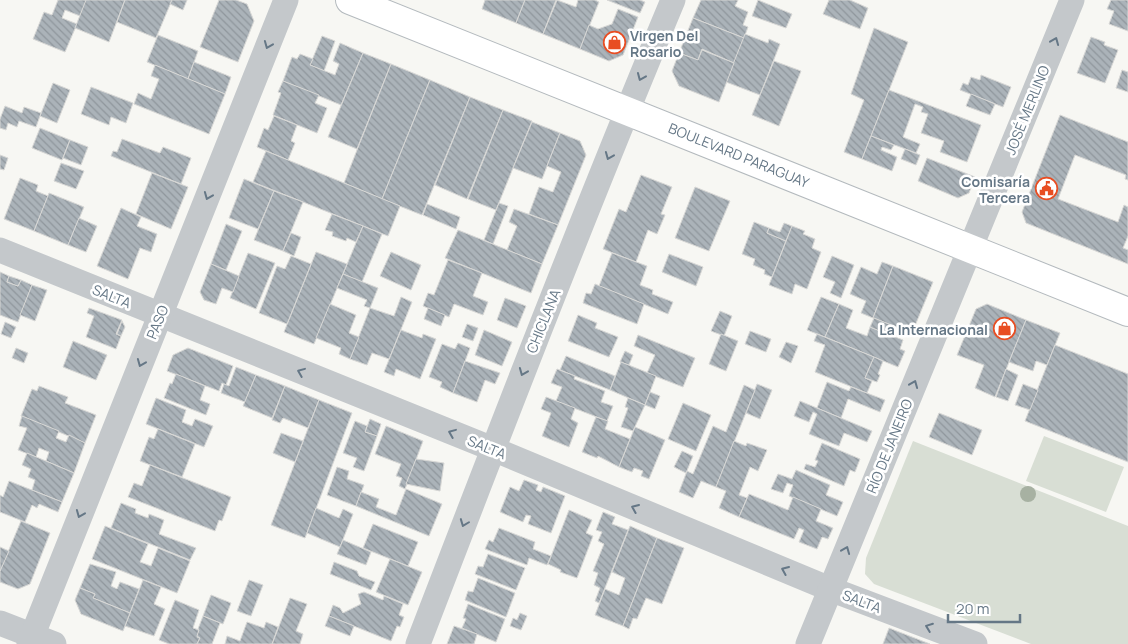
<svg xmlns="http://www.w3.org/2000/svg" width="1128" height="644" font-family="Manrope,sans-serif">
<defs>
<pattern id="building-back-hatch" width="6" height="6" patternUnits="userSpaceOnUse" patternTransform="scale(1.25)"><rect width="6" height="6" fill="#abb3b9"/><path d="M-1 5l2 2M0 0l6 6M5-1l2 2" fill="none" stroke="#8f969c"/></pattern>
</defs>
<rect width="100%" height="100%" fill="#f7f7f3"/>
<!-- grass -->
<g fill="#d8ded4">
<path d="M1044,436L1124,467L1106,512L1026,481Z"/>
<path d="M913,441L1128,526V644H1031L874,584L865,574L866,558Z"/>
</g>
<!-- building -->
<g fill="url(#building-back-hatch)" stroke="#d8d8d6">
<path d="M58,0H87L80,16L65,10L62,18L77,24L65,52L33,39L44,12L52,15Z"/>
<path d="M86,0H125L109,42L75,28Z"/>
<path d="M125,0H172L156,38L117,22Z"/>
<path d="M172,0H187L183,10L170,4Z"/>
<path d="M219,0H236L247,4L254,21L238,62L200,47Z"/>
<path d="M485,0H525L516,23L482,9Z"/>
<path d="M525,0H556L543,34L516,23Z"/>
<path d="M557,0L576,7L578,0H595L599,2L580,49L543,34Z"/>
<path d="M607,0H640L645,2L640,13Z"/>
<path d="M701,0H738L735,6L748,12L743,25L748,27L744,38L693,18Z"/>
<path d="M758,0L792,14L786,28L752,16Z"/>
<path d="M829,0H850L868,8L860,29L823,14Z"/>
<path d="M1111,0H1128V31L1109,24L1114,11L1107,9Z"/>
<path d="M618,9L638,17L623,55L609,61L580,49L589,25L598,29L612,24Z"/>
<path d="M693,18L744,38L734,63L702,49L698,60L679,53Z"/>
<path d="M874,28L908,42L862,159L844,152L864,100L851,94Z"/>
<path d="M745,34L768,43L769,39L780,44L760,95L726,82Z"/>
<path d="M158,35L198,51L188,79L147,62Z"/>
<path d="M322,36L335,41L324,71L310,65Z"/>
<path d="M1091,37L1105,42L1104,45L1118,50L1105,83L1077,73Z"/>
<path d="M340,43L363,53L341,105L283,81L292,57L297,59L300,54L313,59L310,65L335,75L339,64L333,61Z"/>
<path d="M702,50L734,63L719,102L679,86L672,71L679,53L698,60Z"/>
<path d="M363,53L391,64L357,149L328,137Z"/>
<path d="M774,61L801,71L779,126L752,115Z"/>
<path d="M194,62L231,77L225,94L188,79Z"/>
<path d="M391,64L430,80L382,199L344,183Z"/>
<path d="M155,65L225,94L209,134L134,104L138,93L151,99L159,79L151,76Z"/>
<path d="M1122,70L1128,72V92L1116,88Z"/>
<path d="M981,75L1011,87L1003,107L960,90L963,83L968,85L971,77L980,80Z"/>
<path d="M430,80L470,97L422,215L382,199Z"/>
<path d="M283,81L319,95L315,103L327,108L317,133L273,115L281,93L278,92Z"/>
<path d="M53,83L70,90L57,123L40,116Z"/>
<path d="M91,87L133,103L126,123L111,117L109,125L81,114Z"/>
<path d="M889,90L981,125L967,162L940,152L944,141L921,133L928,114L921,112L923,107L915,104L903,137L920,144L916,153L871,136Z"/>
<path d="M971,94L995,104L990,115L966,106Z"/>
<path d="M470,97L503,110L467,199L435,185Z"/>
<path d="M5,106L22,113L24,107L41,113L36,127L19,121L17,127L8,123L6,130L0,128V119Z"/>
<path d="M503,110L532,121L496,210L468,199Z"/>
<path d="M1060,115L1128,142V180L1125,179L1126,175L1075,155L1058,199L1118,222L1124,205L1128,207V236L1123,248L1128,250V264L1026,223L1022,212Z"/>
<path d="M274,116L297,125L291,141L295,143L288,160L257,147L264,128L268,130Z"/>
<path d="M532,122L560,133L542,179L513,168Z"/>
<path d="M40,128L70,140L62,160L32,148Z"/>
<path d="M560,133L580,141L586,155L558,225L529,214L539,187L553,192L561,172L547,166Z"/>
<path d="M871,136L894,145L891,150L882,147L881,150L897,157L892,171L862,159Z"/>
<path d="M122,139L160,153L163,147L191,158L181,184L111,156L113,151L117,152Z"/>
<path d="M70,140L88,147L81,165L63,158Z"/>
<path d="M905,149L920,155L916,165L901,159Z"/>
<path d="M266,151L400,206L388,236L253,182Z"/>
<path d="M0,155L8,158L4,170L0,169Z"/>
<path d="M927,158L975,177L969,193L958,198L918,181Z"/>
<path d="M61,163L84,171L76,189L54,181Z"/>
<path d="M152,173L188,187L171,229L136,214Z"/>
<path d="M641,175L672,187L661,214L665,215L657,234L648,230L636,262L603,249L619,209L626,212Z"/>
<path d="M20,178L38,185L36,191L48,196L34,231L4,219Z"/>
<path d="M244,179L274,191L258,229L229,218Z"/>
<path d="M695,187L730,201L709,251L675,238Z"/>
<path d="M274,191L303,202L283,251L254,240Z"/>
<path d="M49,193L84,207L68,245L34,231Z"/>
<path d="M499,203L508,206L493,244L484,240Z"/>
<path d="M427,204L460,217L456,229L423,215Z"/>
<path d="M121,208L141,217L137,226L157,234L151,252L140,248L128,279L97,266Z"/>
<path d="M514,209L558,225L542,264L507,250L517,226L509,222Z"/>
<path d="M332,214L363,226L356,242L347,238L346,241L332,236L333,232L325,230Z"/>
<path d="M79,218L97,226L86,252L68,245Z"/>
<path d="M754,222L769,228L767,233L786,241L772,277L764,274L765,270L753,265L755,259L742,254Z"/>
<path d="M784,223L792,226L786,241L767,233L769,228L780,232Z"/>
<path d="M226,224L242,231L226,270L211,264Z"/>
<path d="M363,226L382,234L362,282L343,274Z"/>
<path d="M792,226L805,231L803,234L815,239L812,248L821,252L807,289L795,284L792,294L769,285Z"/>
<path d="M458,230L542,264L531,293L445,258Z"/>
<path d="M291,233L301,237L294,256L283,251Z"/>
<path d="M316,252L347,264L314,344L284,332Z"/>
<path d="M391,252L421,265L411,290L380,276Z"/>
<path d="M248,253L275,263L256,309L230,298Z"/>
<path d="M612,253L647,266L640,285L653,290L652,294L673,302L668,314L599,286Z"/>
<path d="M669,254L703,267L696,286L662,272Z"/>
<path d="M291,256L311,264L287,324L259,313L277,266L285,269Z"/>
<path d="M832,256L854,265L841,298L830,293L835,282L823,277Z"/>
<path d="M448,260L482,273L473,296L488,302L483,315L454,304L449,317L423,306L428,293L434,295Z"/>
<path d="M882,262L893,266L873,318L861,313L866,301L850,294L861,267L877,274Z"/>
<path d="M211,264L239,276L233,292L222,288L216,304L204,300L200,292Z"/>
<path d="M893,266L933,282L912,333L873,318Z"/>
<path d="M0,272L9,276L7,282L18,286L21,280L32,285L18,322L0,315Z"/>
<path d="M343,274L378,288L370,308L364,306L367,300L337,288Z"/>
<path d="M9,276L21,280L18,286L7,282Z"/>
<path d="M595,284L644,304L637,324L583,303L586,293L591,294Z"/>
<path d="M32,285L47,290L35,321L20,315Z"/>
<path d="M401,297L412,302L389,359L372,353L367,365L350,359L370,308L394,316Z"/>
<path d="M821,297L839,304L825,337L807,330Z"/>
<path d="M505,298L526,306L517,328L497,320Z"/>
<path d="M330,304L356,315L349,333L359,337L350,359L339,354L341,348L316,338Z"/>
<path d="M839,304L853,310L846,328L867,336L870,327L903,340L900,349L905,351L898,367L825,337Z"/>
<path d="M987,304L1026,320L995,397L975,388L984,365L957,355L976,309Z"/>
<path d="M89,308L122,320L116,334L121,336L116,349L86,337L94,316L87,313Z"/>
<path d="M428,308L445,315L441,326L424,319Z"/>
<path d="M720,311L732,316L724,336L711,331Z"/>
<path d="M578,315L597,323L595,328L618,337L609,357L568,341Z"/>
<path d="M874,318L891,325L887,334L870,327Z"/>
<path d="M1026,320L1060,333L1047,365L1036,361L1033,371L1009,362Z"/>
<path d="M122,321L125,327L121,336L117,334Z"/>
<path d="M5,322L16,327L11,338L1,334Z"/>
<path d="M467,324L478,328L473,341L462,337Z"/>
<path d="M401,330L422,338L423,334L436,339L420,379L396,369L394,376L384,372Z"/>
<path d="M484,330L512,342L502,366L475,355Z"/>
<path d="M750,331L771,339L766,352L745,344Z"/>
<path d="M721,334L738,341L726,371L709,364Z"/>
<path d="M817,334L874,357L865,378L872,381L867,393L815,372L825,345L814,341Z"/>
<path d="M638,335L695,358L683,387L647,373L655,355L634,346Z"/>
<path d="M73,341L107,355L96,380L63,367Z"/>
<path d="M786,342L798,346L791,363L779,357Z"/>
<path d="M458,343L470,348L453,393L440,387L442,382L429,377L442,344L455,349Z"/>
<path d="M1055,345L1128,374V462L1025,421Z"/>
<path d="M16,348L28,353L24,363L12,358Z"/>
<path d="M188,348L233,366L226,385L222,383L219,391L167,371L173,355Z"/>
<path d="M625,351L633,355L629,365L620,362Z"/>
<path d="M566,356L615,376L610,390L560,370Z"/>
<path d="M874,357L883,361L878,374L880,375L877,382L865,378Z"/>
<path d="M465,361L500,373L495,384L485,380L477,402L453,393Z"/>
<path d="M621,362L656,376L645,405L610,390Z"/>
<path d="M236,367L256,375L245,402L221,393L224,384L229,386Z"/>
<path d="M557,369L575,376L574,379L605,391L601,402L613,406L607,421L556,401L562,387L551,383Z"/>
<path d="M1006,369L1018,375L1008,401L996,397Z"/>
<path d="M176,374L205,386L200,400L210,404L206,415L164,398L170,383L172,384Z"/>
<path d="M256,375L285,386L272,418L243,406Z"/>
<path d="M827,382L849,391L851,387L885,400L880,412L848,399L841,418L817,408Z"/>
<path d="M757,384L772,390L760,419L746,413Z"/>
<path d="M1023,384L1038,390L1030,410L1015,405Z"/>
<path d="M744,385L755,390L716,487L701,481L693,498L679,492L687,471L693,474L713,426L726,432Z"/>
<path d="M39,386L68,397L65,403L96,415L85,443L21,416L32,389L37,391Z"/>
<path d="M285,386L319,400L308,428L283,418L280,423L272,420Z"/>
<path d="M650,392L660,396L655,409L645,405Z"/>
<path d="M546,397L575,408L571,419L578,423L569,447L542,436L551,413L541,409Z"/>
<path d="M156,398L186,410L182,422L192,426L195,419L213,426L204,447L146,424Z"/>
<path d="M628,398L645,405L633,431L621,427L628,408L625,407Z"/>
<path d="M319,400L352,413L305,538L271,525Z"/>
<path d="M800,401L872,431L867,442L844,433L839,446L809,434L817,414L813,412L809,422L794,416Z"/>
<path d="M683,403L711,415L696,451L668,439Z"/>
<path d="M939,413L982,430L972,455L929,437Z"/>
<path d="M22,416L59,431L56,438L66,442L69,435L85,443L74,473L46,461L49,452L39,448L36,457L18,450L27,428L19,426Z"/>
<path d="M596,417L608,421L605,429L630,439L619,467L598,456L597,458L582,452Z"/>
<path d="M370,419L381,424L377,436L365,432Z"/>
<path d="M355,421L367,426L365,432L377,436L364,471L353,467L357,458L343,453Z"/>
<path d="M386,426L423,441L405,489L399,486L402,478L396,476L401,464L375,454Z"/>
<path d="M635,427L665,440L649,479L641,476L643,471L634,468L632,472L619,467Z"/>
<path d="M158,429L195,444L182,477L140,461L149,437L154,439Z"/>
<path d="M281,433L303,441L295,462L273,453Z"/>
<path d="M734,441L746,446L747,443L767,450L758,471L750,467L739,495L747,498L739,517L719,508L726,491L716,487Z"/>
<path d="M822,443L860,459L855,472L850,470L844,486L804,469L806,464L815,467L818,461L815,460Z"/>
<path d="M682,451L693,456L686,473L674,467Z"/>
<path d="M27,453L74,473L62,502L32,490L35,480L28,477L31,469L22,465Z"/>
<path d="M416,459L444,463L440,491L406,484Z"/>
<path d="M150,465L231,497L222,521L219,520L215,531L128,497L134,483L142,486Z"/>
<path d="M337,467L349,471L347,479L364,485L356,506L327,495Z"/>
<path d="M796,470L830,485L826,495L843,502L837,516L789,496L793,485L787,483L783,493L771,489L778,474L792,479Z"/>
<path d="M524,480L538,485L536,490L541,492L543,487L565,496L551,533L528,524L531,516L526,515L523,522L500,512L510,487L519,491Z"/>
<path d="M9,481L62,502L58,512L39,504L37,508L32,505L25,522L0,512V495L3,497Z"/>
<path d="M406,489L442,504L429,536L356,506L361,492L379,499L376,507L396,515Z"/>
<path d="M749,494L788,510L793,497L821,509L816,521L833,528L828,539L822,537L817,549L799,542L804,530L799,528L794,539L739,517Z"/>
<path d="M121,503L136,509L135,513L148,518L149,514L164,520L159,534L196,548L190,560L111,528Z"/>
<path d="M316,508L339,518L343,509L353,514L340,547L307,533Z"/>
<path d="M569,510L592,520L586,533L593,536L577,578L560,572L561,570L548,564Z"/>
<path d="M603,512L615,517L612,524L628,530L599,603L595,601L600,588L594,585L598,573L593,571L604,544L598,541L602,532L596,530Z"/>
<path d="M21,521L50,533L30,584L18,589L0,582V571Z"/>
<path d="M373,524L418,542L408,566L363,548Z"/>
<path d="M105,526L148,544L140,562L151,566L158,548L190,561L177,593L92,559Z"/>
<path d="M630,526L657,538L623,626L595,615L605,589L619,595L625,578L612,572Z"/>
<path d="M499,528L535,542L533,549L551,556L547,565L529,558L527,565L485,549L489,540L493,542Z"/>
<path d="M657,538L684,548L662,604L646,598L637,619L633,618L629,629L623,626Z"/>
<path d="M343,540L371,552L366,565L337,554Z"/>
<path d="M0,547L9,551L0,571Z"/>
<path d="M488,554L525,568L516,590L475,574L478,566L483,567Z"/>
<path d="M390,559L422,572L408,605L376,592Z"/>
<path d="M334,562L357,571L359,576L375,582L371,590L330,574Z"/>
<path d="M90,564L116,572L111,586L117,589L120,582L139,589L130,613L93,598L95,594L80,588Z"/>
<path d="M478,578L515,593L506,617L465,600L468,591L473,592Z"/>
<path d="M143,580L161,587L154,604L165,609L154,636L125,626Z"/>
<path d="M249,580L263,585L251,616L237,611Z"/>
<path d="M80,588L95,594L93,598L130,613L123,631L81,614L75,600Z"/>
<path d="M364,592L383,600L384,596L403,604L399,615L404,617L400,627L397,626L391,641L329,616L333,605L340,608L343,613L361,604L358,594Z"/>
<path d="M211,595L231,603L223,624L203,616Z"/>
<path d="M290,598L307,604L296,631L303,634L300,644H272Z"/>
<path d="M175,600L199,610L193,628L199,630L197,637L200,638L197,644H169L159,640Z"/>
<path d="M468,604L505,619L496,642L462,628L466,619L463,618Z"/>
<path d="M520,613L527,616L521,630L510,626L513,618L517,620Z"/>
<path d="M203,616L220,623L212,644H197L200,638L197,636L199,630L198,629Z"/>
<path d="M329,616L354,626L350,636L325,626Z"/>
<path d="M247,622L264,628L266,622L278,627L272,644H225L227,636L240,641Z"/>
<path d="M454,626L477,634L474,644H447Z"/>
<path d="M889,628L930,644H883Z"/>
</g>
<g fill="none" stroke-linecap="round" stroke-linejoin="round">
<defs>
<path id="secondary" d="M350,0L1128,312"/>
</defs>
<!-- secondary casing -->
<use href="#secondary" stroke="#b4babe" stroke-width="30"/>
<!-- minor -->
<g stroke="#c4c8cb" stroke-width="25">
<path d="M0,250L493,449L830,589L975,644"/>
<path d="M0,623L54,644"/>
<path d="M29,644L286,0"/>
<path d="M418,644C501,428 584,213 673,0"/>
<path d="M808,644L1072,0"/>
</g>
<!-- secondary -->
<use href="#secondary" stroke="#fff" stroke-width="28"/>
</g>
<!-- trees -->
<circle fill="#a7b1a2" cx="1028" cy="494" r="8"/>
<!-- one-way arrows -->
<defs><path id="oneway-chevron" d="M-2-3.5L2.5 0L-2 3.5" fill="none" stroke-width="1.6" stroke-linecap="round" stroke-linejoin="round" transform="scale(1.25)"/></defs>
<g stroke="#657786">
<use href="#oneway-chevron" transform="translate(1055 41) rotate(-68)"/>
<use href="#oneway-chevron" transform="translate(268 45) rotate(112)"/>
<use href="#oneway-chevron" transform="translate(641 77) rotate(113)"/>
<use href="#oneway-chevron" transform="translate(609 156) rotate(112)"/>
<use href="#oneway-chevron" transform="translate(208 196) rotate(112)"/>
<use href="#oneway-chevron" transform="translate(141 363) rotate(112)"/>
<use href="#oneway-chevron" transform="translate(301 372) rotate(-158)"/>
<use href="#oneway-chevron" transform="translate(523 372) rotate(112)"/>
<use href="#oneway-chevron" transform="translate(914 384) rotate(-68)"/>
<use href="#oneway-chevron" transform="translate(452 433) rotate(-158)"/>
<use href="#oneway-chevron" transform="translate(635 508) rotate(-157)"/>
<use href="#oneway-chevron" transform="translate(80 514) rotate(112)"/>
<use href="#oneway-chevron" transform="translate(464 523) rotate(111)"/>
<use href="#oneway-chevron" transform="translate(846 550) rotate(-68)"/>
<use href="#oneway-chevron" transform="translate(785 570) rotate(-157)"/>
<use href="#oneway-chevron" transform="translate(929 627) rotate(-159)"/>
</g>
<!-- icons -->
<defs>
<symbol id="shop-ring" viewBox="-11 -11 22 22"><circle r="9.5" fill="#fff" stroke="#e84d22" stroke-width="1.5"/><path d="M-5-2.5h2.3a2.7 3.5 0 0 1 5.4 0H5L5.5 6h-11ZM-1.5-2.5h3a1.5 2.3 0 0 0-3 0Z" fill="#e84d22"/></symbol>
<symbol id="civic-ring" viewBox="-11 -11 22 22"><circle r="9.5" fill="#fff" stroke="#e84d22" stroke-width="1.5"/><path d="M-.6-6.5H3V-4.5H.6V-3L4-1V1h2V6H-6V1h2V-1L-.6-3ZM-1.2 2.5V6h2.4V2.5Z" fill="#e84d22"/></symbol>
</defs>
<g fill-rule="evenodd">
<use href="#shop-ring" x="602" y="30" width="25" height="25"/>
<use href="#civic-ring" x="1034" y="176" width="25" height="25"/>
<use href="#shop-ring" x="992" y="316" width="25" height="25"/>
</g>
<g text-anchor="middle" dominant-baseline="central" stroke-width="5" stroke-linejoin="round" paint-order="stroke">
<!-- poi labels -->
<g font-size="14" font-weight="bold" fill="#657786" stroke="#fff" text-anchor="end">
<text x="630" y="35" text-anchor="start">Virgen Del<tspan x="630" dy="16">Rosario</tspan></text>
<text x="1030" y="181">Comisaría<tspan x="1030" dy="16">Tercera</tspan></text>
<text x="988" y="329">La Internacional</text>
</g>
<!-- street labels -->
<g font-size="14" fill="#657786" stroke="#fff">
<text transform="translate(1027 110) rotate(-68)">JOSÉ MERLINO</text>
<text transform="translate(739 155) rotate(22)">BOULEVARD PARAGUAY</text>
<text transform="translate(112 296) rotate(22)">SALTA</text>
<text transform="translate(543 321) rotate(-68)">CHICLANA</text>
<text transform="translate(157 322) rotate(-68)">PASO</text>
<text transform="translate(889 446) rotate(-68)">RÍO DE JANEIRO</text>
<text transform="translate(487 447) rotate(22)">SALTA</text>
<text transform="translate(862 601) rotate(21)">SALTA</text>
</g>
</g>
<!-- scale -->
<path d="M948 614v8h72v-8" fill="none" stroke="#657786" stroke-width="2.5"/>
<text x="956" y="614" font-size="15" fill="#657786" stroke="#ffffff" stroke-width="4" paint-order="stroke">20 m</text>
</svg>
